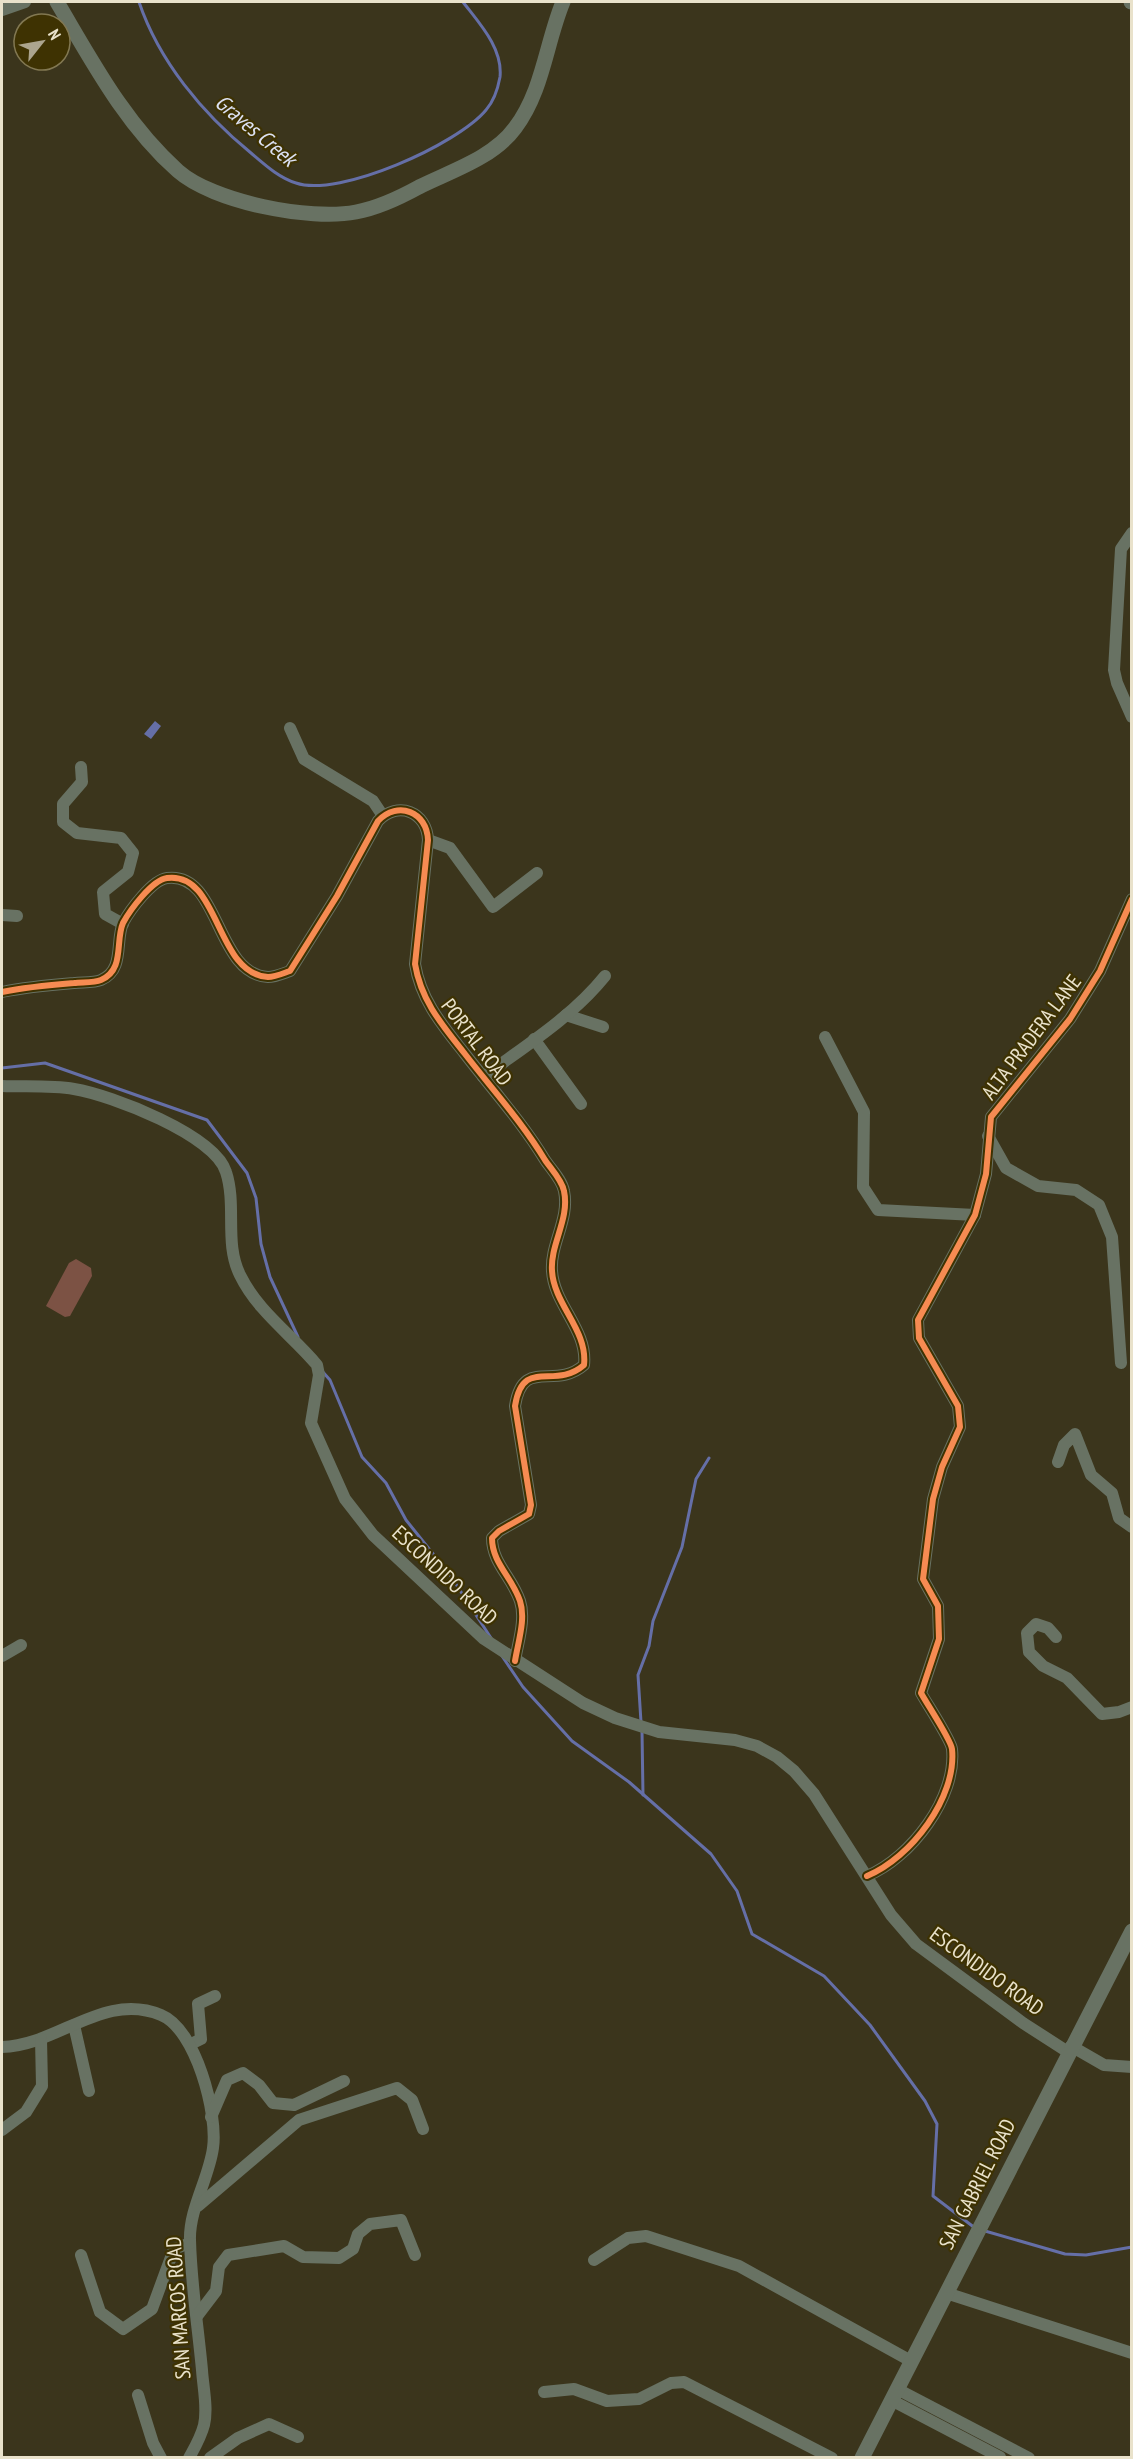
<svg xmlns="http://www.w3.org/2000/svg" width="1133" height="2459" font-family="'PT Sans Narrow',sans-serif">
<rect width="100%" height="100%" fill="#3b351c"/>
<!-- green -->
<path fill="#7c5244" d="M76,1259L91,1268L92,1276L70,1316L65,1317L46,1306L69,1263Z"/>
<!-- water -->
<path fill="#656fa7" d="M155,721L161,726L151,739L144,734Z"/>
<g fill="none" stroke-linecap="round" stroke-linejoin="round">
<!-- stream -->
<g stroke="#656fa7" stroke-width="3">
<path d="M139,2C159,61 202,113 251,153C264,164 279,178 296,183C339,198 458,144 486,110C493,102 498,88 500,77C503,48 479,23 463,2"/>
<path d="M2,1068L45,1063L207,1120L247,1173L256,1198L261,1244L270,1277L298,1337"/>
<path d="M322,1371L330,1380L362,1457L386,1483L406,1520L450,1575L491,1638"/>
<path d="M502,1656L523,1687L572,1741L629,1782L711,1854L737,1891L752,1934L824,1976L870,2025L925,2101L937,2124L933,2196L975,2228"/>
<path d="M641,1722L638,1675L649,1646L653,1621L682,1547L696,1479L709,1458"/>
<path d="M642,1731L643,1795"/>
<path d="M985,2231L1065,2254L1086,2255L1132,2247"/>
</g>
<!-- minor -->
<g stroke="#687263" stroke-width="12">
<path d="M2,10L25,2"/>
<path d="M1132,533L1121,549L1114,670L1117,683L1132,717"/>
<path d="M290,728L304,759L373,801L383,816"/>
<path d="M81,767L82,782L63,804V822L77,833L121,838L133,853L128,872L103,892L105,914L123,924"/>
<path d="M428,840L450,848L493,907L537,873"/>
<path d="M2,915L17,916"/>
<path d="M2,992C26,987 49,985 74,983C82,982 94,983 101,980C125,970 115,941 123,923C130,910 152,880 167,878C220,871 215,974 268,977C275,977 284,973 290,971L337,896L378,821C398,800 427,812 428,840L415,964C421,1001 443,1026 465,1054C492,1089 522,1122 545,1160C551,1169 562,1180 564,1191C570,1219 550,1244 552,1271C554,1305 588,1330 584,1365C554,1391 523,1356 515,1406L531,1505L529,1514L499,1531L492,1538C492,1563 512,1577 520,1601C526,1619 518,1642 515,1661"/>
<path d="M566,1015L603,1027"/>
<path d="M825,1037L864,1112L863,1187L878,1210L975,1215"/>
<path d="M534,1039L581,1104"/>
<path d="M483,1077C525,1046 572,1017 605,976"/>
<path d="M2,1086C26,1087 51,1085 74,1089C111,1095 215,1135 226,1172C237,1206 224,1243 240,1275C258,1312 292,1335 317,1365L319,1375L311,1423L345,1499L373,1535L484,1639L583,1703L615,1718L659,1732L735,1740L757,1746L777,1757L794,1771L814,1794L891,1915L916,1944L1023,2023L1068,2052"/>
<path d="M988,1136L1006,1168L1038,1186L1076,1190L1099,1205L1112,1237L1121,1363"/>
<path d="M1058,1462L1064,1445L1075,1434L1091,1475L1112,1493L1119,1518L1132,1527"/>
<path d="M1056,1637L1048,1628L1036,1624L1027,1633L1029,1652L1043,1666L1067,1678L1102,1714L1119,1712L1132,1707"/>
<path d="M2,1656L21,1645"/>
<path d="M867,1876C911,1858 957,1797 952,1749C951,1740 927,1704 921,1693L939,1639L938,1606L923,1579L933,1499L942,1467L960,1427L958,1406L919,1338L918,1320L975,1215L986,1174L991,1117L1070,1019L1100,971L1132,899"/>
<path d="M74,2025L89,2091"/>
<path d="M191,2044L201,2039L198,2004L215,1996"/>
<path d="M1071,2046L1104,2065L1132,2067"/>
<path d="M2,2047C57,2046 104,1991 161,2015C196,2029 218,2114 213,2148C209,2178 189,2209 190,2240C191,2283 198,2327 202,2370C203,2387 208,2408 204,2425C201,2437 195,2447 189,2458"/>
<path d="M211,2117L227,2080L243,2073L259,2085L273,2103L294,2105L344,2081"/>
<path d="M2,2130L26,2112L42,2086L41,2039"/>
<path d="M198,2206L299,2120L397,2088L412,2100L423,2129"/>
<path d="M81,2255L100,2312L123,2329L152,2309L174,2249L190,2243"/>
<path d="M594,2260L628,2238L646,2236L739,2266L911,2361"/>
<path d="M946,2293L1132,2353"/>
<path d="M197,2316L216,2291L219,2267L228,2255L284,2246L303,2257L339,2258L353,2249L358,2234L370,2224L401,2220L415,2255"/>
<path d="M897,2389L1029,2458"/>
<path d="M544,2392L574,2389L607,2401L639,2399L671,2383L684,2382L832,2458"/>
<path d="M138,2395L153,2443L161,2458"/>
<path d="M891,2400L1000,2457"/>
<path d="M210,2458L238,2438L269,2424L298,2437"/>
</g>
<!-- tertiary -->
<g stroke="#687263" stroke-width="15">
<path d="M57,2C92,61 125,124 178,171C213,202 310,221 356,212C378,208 399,198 419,187C451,171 493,158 515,128C543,91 546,43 563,2"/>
<path d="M1131,2H1132"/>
<path d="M862,2458L1132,1931"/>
</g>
<defs>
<g id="cycleway">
<path d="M2,992C26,987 49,985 74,983C82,982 94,983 101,980C125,970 115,941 123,923C130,910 152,880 167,878C220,871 215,974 268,977C275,977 284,973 290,971L337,896L378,821C398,800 427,812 428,840L415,964C421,1001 443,1026 465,1054C492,1089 522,1122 545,1160C551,1169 562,1180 564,1191C570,1219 550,1244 552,1271C554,1305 588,1330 584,1365C554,1391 523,1356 515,1406L531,1505L529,1514L499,1531L492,1538C492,1563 512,1577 520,1601C526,1619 518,1642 515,1661"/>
<path d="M867,1876C911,1858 957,1797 952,1749C951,1740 927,1704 921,1693L939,1639L938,1606L923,1579L933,1499L942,1467L960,1427L958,1406L919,1338L918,1320L975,1215L986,1174L991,1117L1070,1019L1100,971L1132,899"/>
</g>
</defs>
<!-- cycleway casing -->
<use href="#cycleway" stroke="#3e3202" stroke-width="10"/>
<!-- cycleway -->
<use href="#cycleway" stroke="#f68b52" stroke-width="6"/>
</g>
<g text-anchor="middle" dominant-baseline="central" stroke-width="4.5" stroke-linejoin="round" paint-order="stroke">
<!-- street labels -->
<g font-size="21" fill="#e9e2cb" stroke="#3e3202">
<text transform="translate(1031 1037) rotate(-53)">ALTA PRADERA LANE</text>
<text transform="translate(477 1042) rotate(53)">PORTAL ROAD</text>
<text transform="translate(445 1575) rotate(43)">ESCONDIDO ROAD</text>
<text transform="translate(987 1971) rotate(36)">ESCONDIDO ROAD</text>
<text transform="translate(977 2184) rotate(-63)">SAN GABRIEL ROAD</text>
<text transform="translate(178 2308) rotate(-94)">SAN MARCOS ROAD</text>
</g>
<!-- water labels -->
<g font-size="22" font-style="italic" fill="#dce1f3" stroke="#3e3202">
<text transform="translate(256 130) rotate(40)">Graves Creek</text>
</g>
</g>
<!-- border -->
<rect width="1133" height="2459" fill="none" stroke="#e9e2cb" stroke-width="6"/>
<!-- north arrow -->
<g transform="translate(42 42) rotate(59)"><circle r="28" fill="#3e3202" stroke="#827852" stroke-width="1.5"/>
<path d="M0-4.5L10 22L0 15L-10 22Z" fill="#aca58e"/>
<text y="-9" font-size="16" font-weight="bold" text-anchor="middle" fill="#e9e2cb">N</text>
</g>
</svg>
